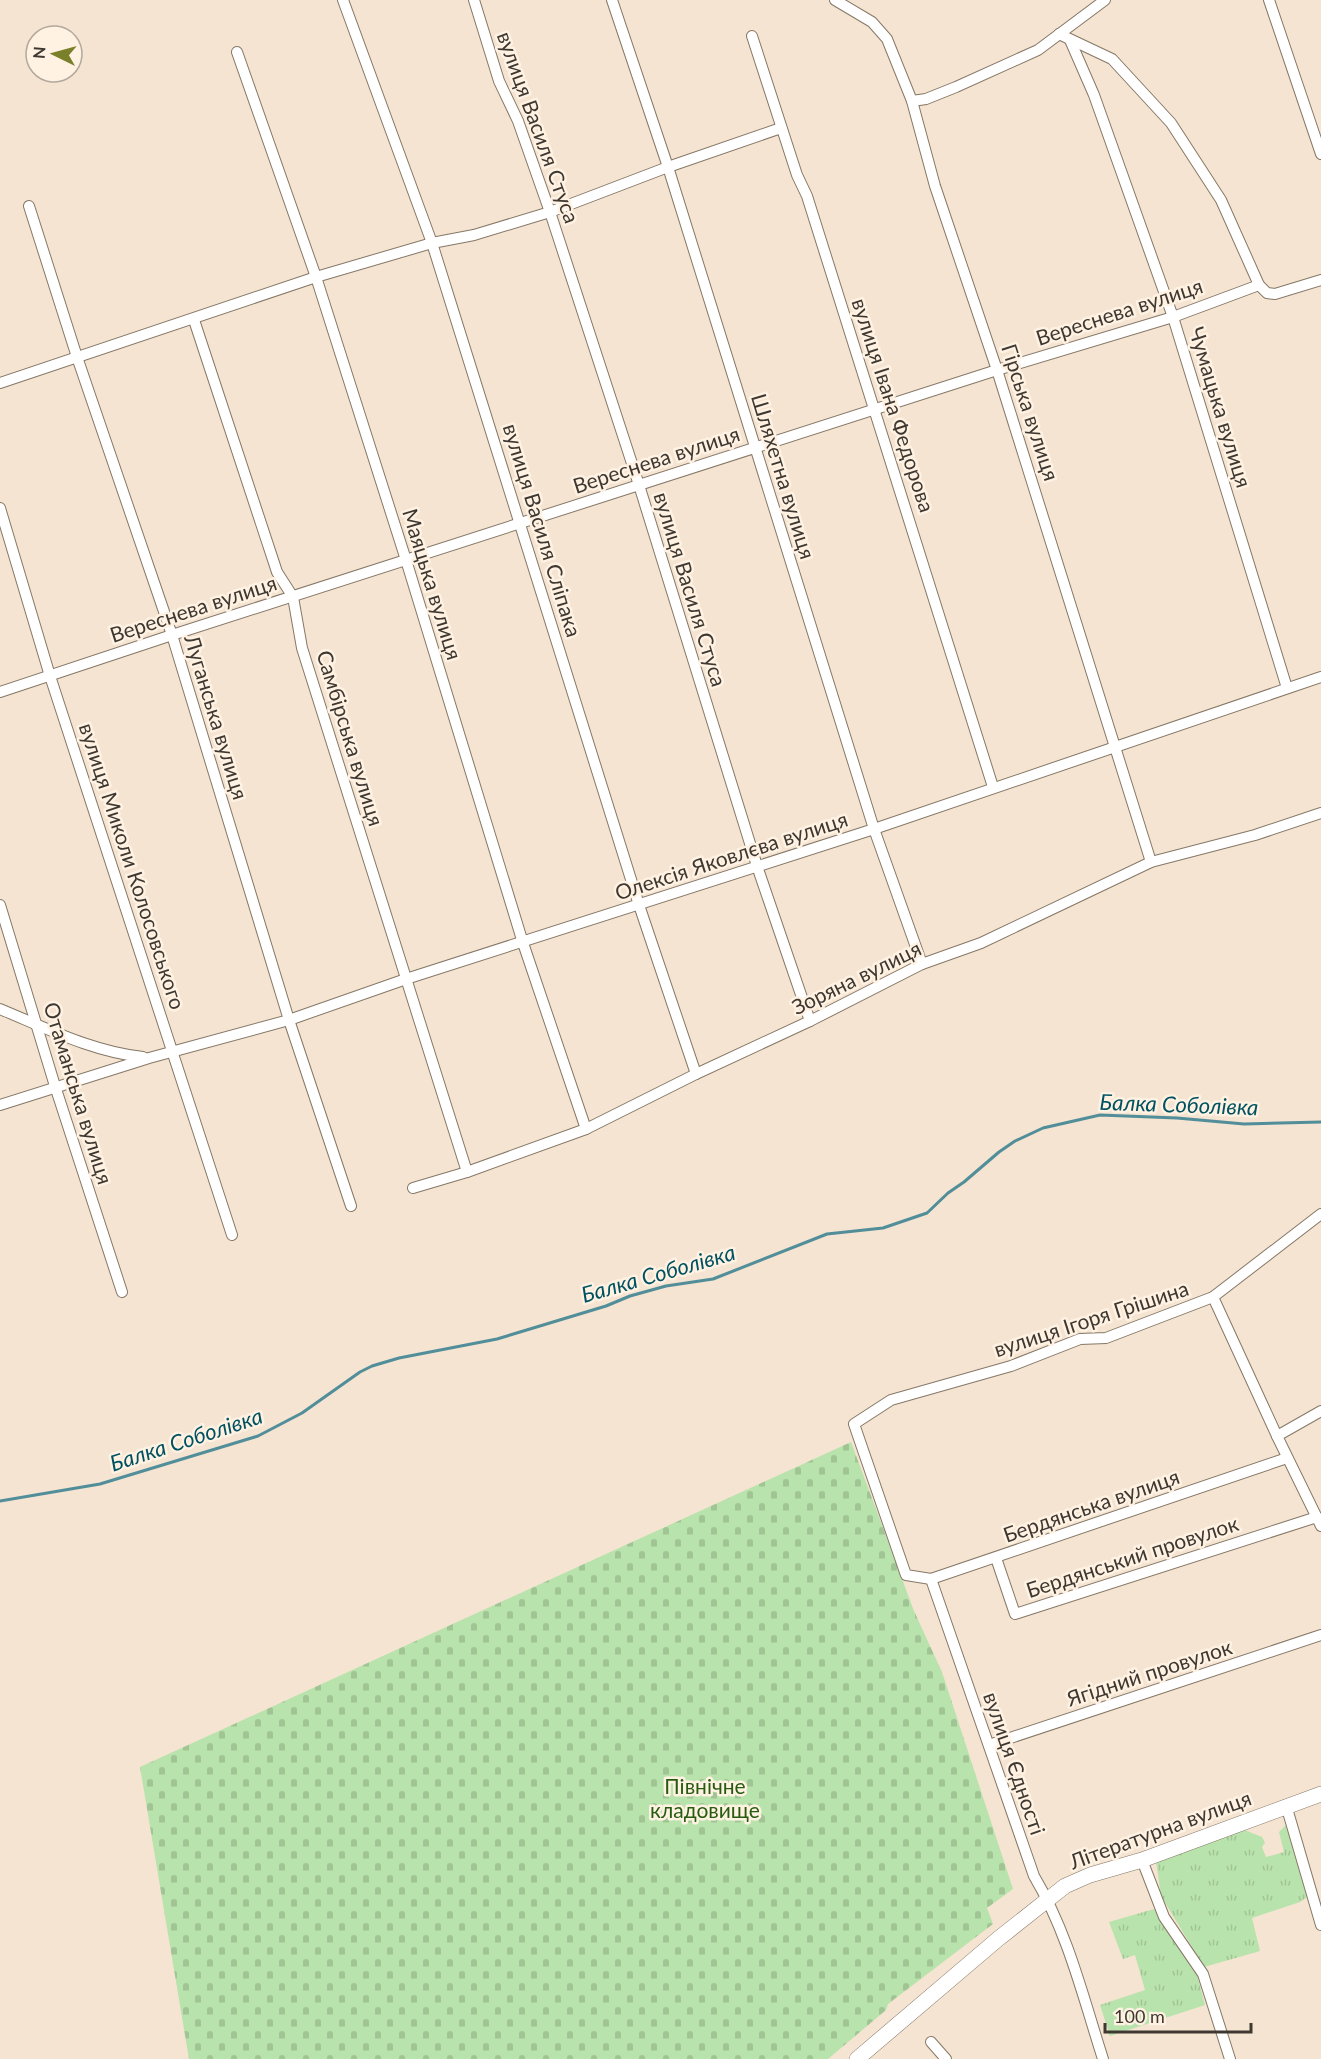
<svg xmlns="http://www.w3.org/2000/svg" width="1321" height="2059" font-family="Lato,sans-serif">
<defs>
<pattern id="grass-tufts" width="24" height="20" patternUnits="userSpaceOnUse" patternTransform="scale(1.5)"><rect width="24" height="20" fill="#b9e3ac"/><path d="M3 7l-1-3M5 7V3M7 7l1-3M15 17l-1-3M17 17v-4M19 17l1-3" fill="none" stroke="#a0c494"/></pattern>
<pattern id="cemetery-stones" width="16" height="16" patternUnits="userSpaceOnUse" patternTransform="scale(1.5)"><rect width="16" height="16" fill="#b9e3ac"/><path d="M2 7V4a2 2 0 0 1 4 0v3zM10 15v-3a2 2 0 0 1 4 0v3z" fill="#a0c494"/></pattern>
</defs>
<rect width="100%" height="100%" fill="#f4e4d1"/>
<!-- grass -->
<g fill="url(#grass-tufts)">
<path d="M1286,1825L1307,1897L1300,1902L1252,1918L1260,1951L1204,1967L1161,1896L1156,1861L1242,1829L1262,1837L1265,1843L1262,1847L1266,1857L1284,1852L1279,1832Z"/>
<path d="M1154,1909L1197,1974L1205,2005L1110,2036L1100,2005L1145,1990L1135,1955L1123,1959L1109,1922Z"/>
</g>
<!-- cemetery -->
<path fill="url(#cemetery-stones)" d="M851,1442L914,1611L942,1672L1013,1889L987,1908L993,1924L888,2004L886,2010L828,2059H189L140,1767Z"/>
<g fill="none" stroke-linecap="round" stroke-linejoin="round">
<!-- stream -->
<path stroke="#518e9a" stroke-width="3" d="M0,1501L100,1484L258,1436L302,1413L360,1372L372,1366L399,1358L497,1339L606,1306L630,1296L666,1286L713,1279L827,1234L883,1228L927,1213L948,1193L964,1182L999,1152L1015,1141L1043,1128L1100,1115L1177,1118L1244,1124L1321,1122"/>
<defs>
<g id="street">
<path d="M343,0L432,243L639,905L696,1074"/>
<path d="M474,0L499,81L518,121L550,212L639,485L757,866L810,1021"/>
<path d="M612,0L668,167L874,829L922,964"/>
<path d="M835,0L872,22L887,39L912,101L935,186L997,370L1151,862"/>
<path d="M1269,0L1321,154"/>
<path d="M1059,34L1112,59L1171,123L1221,200L1259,285"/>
<path d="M752,36L797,175L807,196L993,787"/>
<path d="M1070,40L1094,95L1173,317L1287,688"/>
<path d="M237,52L316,277L406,560L523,943L586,1129"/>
<path d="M912,101L926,99L956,87L1038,50L1105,0"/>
<path d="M29,206L77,357L172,635L289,1020L351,1206"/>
<path d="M194,320L277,572L293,597L302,648L467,1172"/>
<path d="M0,383L316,277L432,243L474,235L550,212L668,167L781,128"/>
<path d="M0,508L50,676L232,1235"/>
<path d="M0,692L172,635L997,370L1173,317L1259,285L1267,293L1275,294L1321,280"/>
<path d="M0,905L55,1086L122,1292"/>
<path d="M0,1009C46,1028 93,1052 143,1057"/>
<path d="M0,1105L149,1058L289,1020L406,979L874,829L1321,677"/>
<path d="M413,1188L467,1172L586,1129L696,1074L810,1021L922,964L981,943L1151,862L1255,835L1321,813"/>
<path d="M1213,1297L1277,1436L1321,1526"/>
<path d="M1277,1436L1321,1411"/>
<path d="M1287,1458L931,1579L906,1575L854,1424L891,1400L1011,1366L1080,1339L1106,1338L1213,1297L1321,1214"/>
<path d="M996,1558L1015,1614L1317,1517"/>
<path d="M931,1579L1034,1876C1068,1933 1083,1997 1103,2059"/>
<path d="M989,1745L1321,1635"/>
<path d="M1286,1805L1321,1925"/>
<path d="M1142,1860L1164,1917L1203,1974L1230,2059"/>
<path d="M931,2042L946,2059"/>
</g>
<path id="secondary" d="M857,2059L998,1939L1065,1886L1090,1875L1142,1860L1321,1794"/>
</defs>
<!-- street casing -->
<use href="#street" stroke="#867867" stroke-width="12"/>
<!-- secondary casing -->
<use href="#secondary" stroke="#867867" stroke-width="16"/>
<!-- street -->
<use href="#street" stroke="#fff" stroke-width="10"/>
<!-- secondary -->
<use href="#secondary" stroke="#fff" stroke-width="15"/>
</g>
<g text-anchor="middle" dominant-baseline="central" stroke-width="5" stroke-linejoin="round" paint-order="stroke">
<!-- street labels -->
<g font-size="21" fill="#3e3831" stroke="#fff2e3">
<text transform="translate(539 127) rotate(70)">вулиця Василя Стуса</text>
<text transform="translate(1119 311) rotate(-18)">Вереснева вулиця</text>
<text transform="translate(894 405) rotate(72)">вулиця Івана Федорова</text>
<text transform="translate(1221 407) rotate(73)">Чумацька вулиця</text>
<text transform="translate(1031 412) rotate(72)">Гірська вулиця</text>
<text transform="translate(656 459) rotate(-18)">Вереснева вулиця</text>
<text transform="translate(784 476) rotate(73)">Шляхетна вулиця</text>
<text transform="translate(543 530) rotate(73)">вулиця Василя Сліпака</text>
<text transform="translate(433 584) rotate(73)">Маяцька вулиця</text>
<text transform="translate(691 589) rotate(73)">вулиця Василя Стуса</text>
<text transform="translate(193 608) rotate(-18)">Вереснева вулиця</text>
<text transform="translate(217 717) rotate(73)">Луганська вулиця</text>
<text transform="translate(351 738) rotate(73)">Самбірська вулиця</text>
<text transform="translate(731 855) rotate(-18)">Олексія Яковлєва вулиця</text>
<text transform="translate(133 866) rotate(72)">вулиця Миколи Колосовського</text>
<text transform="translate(856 977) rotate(-26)">Зоряна вулиця</text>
<text transform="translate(79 1093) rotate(73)">Отаманська вулиця</text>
<text transform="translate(1091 1318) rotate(-18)">вулиця Ігоря Грішина</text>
<text transform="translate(1091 1505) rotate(-19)">Бердянська вулиця</text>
<text transform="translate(1132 1556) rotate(-18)">Бердянський провулок</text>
<text transform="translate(1149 1672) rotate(-18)">Ягідний провулок</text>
<text transform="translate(1015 1763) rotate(71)">вулиця Єдності</text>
<text transform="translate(1160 1829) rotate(-20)">Літературна вулиця</text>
</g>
<!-- park labels -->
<g font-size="21" fill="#265c0f" stroke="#fff2e3">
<text x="705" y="1785">Північне<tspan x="705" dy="24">кладовище</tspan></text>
</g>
<!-- water labels -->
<g font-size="22" font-style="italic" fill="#005261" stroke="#fff2e3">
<text transform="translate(1179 1104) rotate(2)">Балка Соболівка</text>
<text transform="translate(658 1273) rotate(-16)">Балка Соболівка</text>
<text transform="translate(186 1439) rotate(-18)">Балка Соболівка</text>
</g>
</g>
<!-- north arrow -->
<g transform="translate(54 54) rotate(275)"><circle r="28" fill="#fff2e3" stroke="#b2a89c" stroke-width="1.5"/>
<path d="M0-4.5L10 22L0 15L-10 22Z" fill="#7a7f29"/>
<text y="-9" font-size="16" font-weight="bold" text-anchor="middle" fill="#3e3831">N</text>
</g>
<!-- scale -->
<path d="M1105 2023v9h146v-9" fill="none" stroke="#3e3831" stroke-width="3"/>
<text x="1114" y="2023" font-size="18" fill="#3e3831" stroke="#fff2e3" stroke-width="4.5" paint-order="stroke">100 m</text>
</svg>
